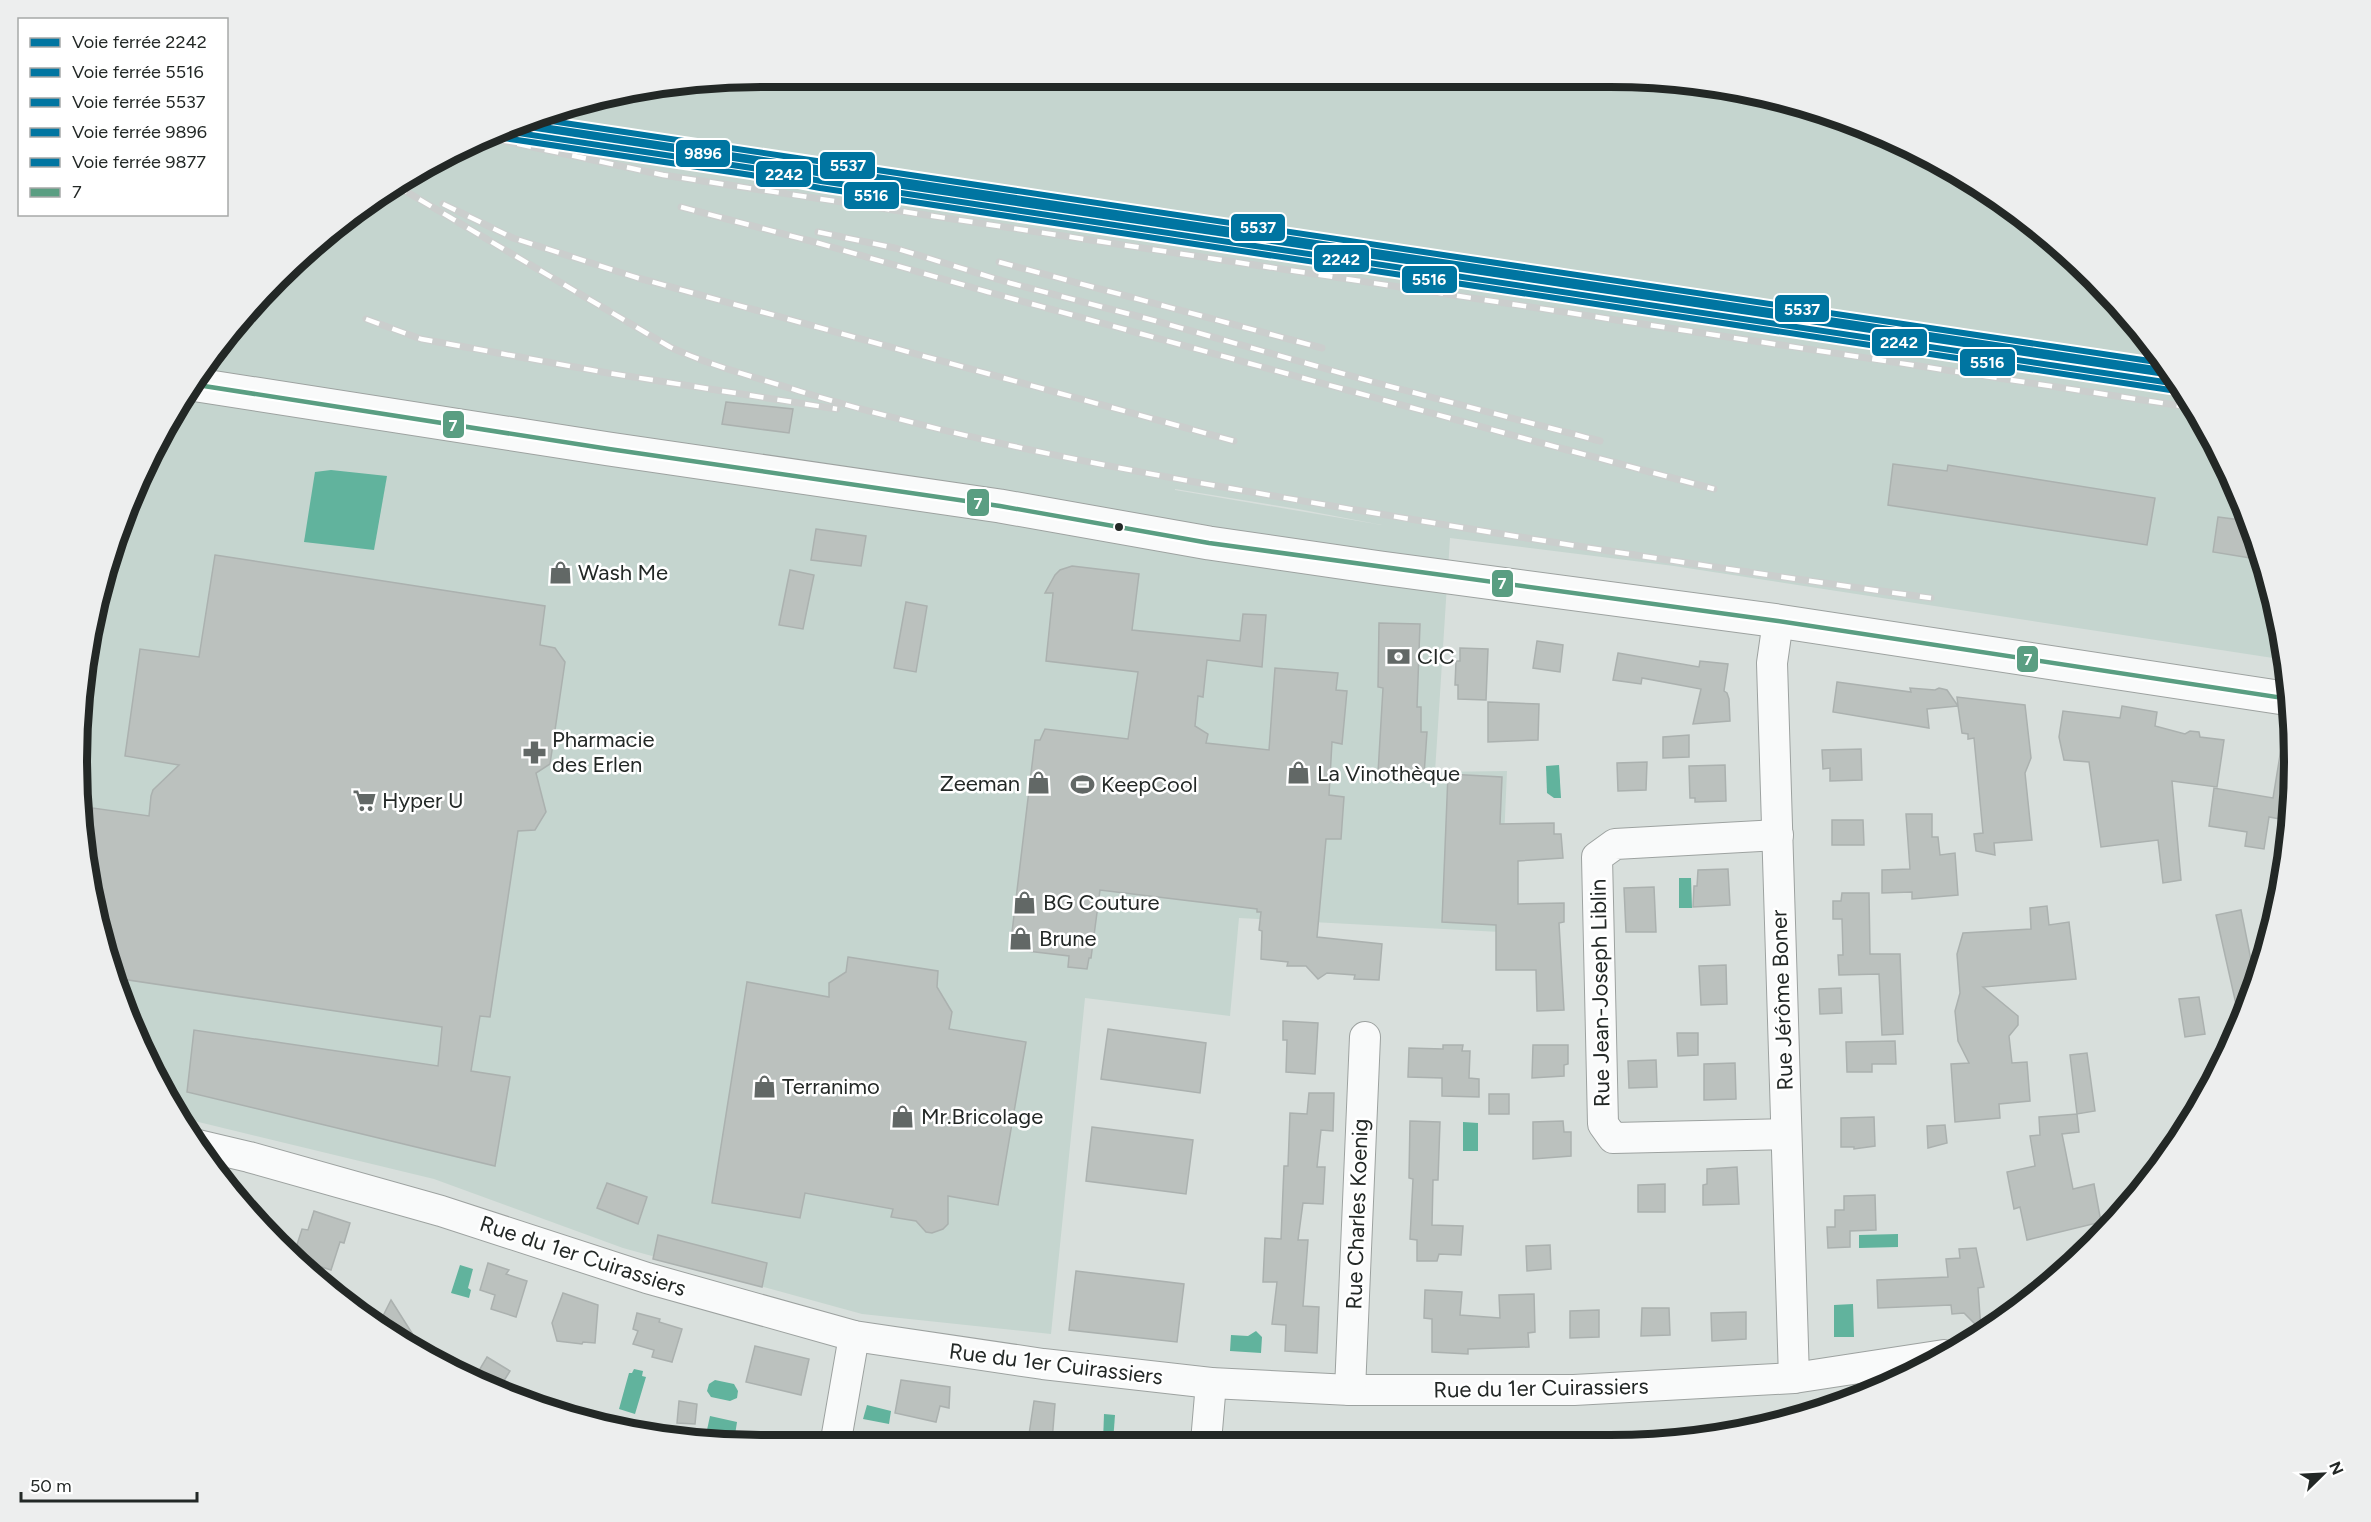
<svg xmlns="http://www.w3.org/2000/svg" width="2371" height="1522" font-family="Figtree,sans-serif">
<rect width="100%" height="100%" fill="#d8dfdc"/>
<!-- built -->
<path fill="#c5d5cf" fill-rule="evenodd" d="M671,82H1699L1872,129L2027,218L2125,310L2203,419L2258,541L2286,660L1674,566L1450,538L1435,772L1507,771L1500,932L1239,918L1230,1016L1085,998L1051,1334L862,1314L623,1248L434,1179L178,1117L147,1063L100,938L77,761L90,628L113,541L168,419L218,344L309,247L380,192L541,113ZM1175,489L1298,509L1382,525L1175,490Z"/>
<!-- water -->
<g fill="#61b39d">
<path d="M331,470L387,476L374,550L304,542L315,472Z"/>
<path d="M1559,765L1561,798H1554L1547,793L1546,766Z"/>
<path d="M1679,878H1691L1692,908H1679Z"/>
<path d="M1463,1122L1478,1123V1151H1463Z"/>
<path d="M1898,1234V1247L1859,1248V1235Z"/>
<path d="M460,1265L473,1269L468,1288L471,1290L469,1298L451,1293Z"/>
<path d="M1853,1304L1854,1337H1834V1305Z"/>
<path d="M1256,1331L1262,1337L1261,1353L1230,1351L1231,1335L1248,1336Z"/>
<path d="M634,1369L643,1371L642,1376L646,1377L635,1414L619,1409L629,1373H632Z"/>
<path d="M715,1380L734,1384L738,1391L737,1398L730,1401L711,1397L707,1391L709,1384Z"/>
<path d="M867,1405L891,1411L889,1424L863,1419Z"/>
<path d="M1104,1414L1115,1415L1113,1442H1103Z"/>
<path d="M710,1416L737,1422L735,1435L707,1430Z"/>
</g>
<!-- building -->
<g fill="#bbc1be" stroke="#abb1af" stroke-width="1.5">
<path d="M726,402L793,409L789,433L722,424Z"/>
<path d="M1893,464L1947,471L1948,465L2155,498L2147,545L1888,505Z"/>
<path d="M2218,517L2249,521L2258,541L2263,560L2213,552Z"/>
<path d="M816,529L866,536L861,566L811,560Z"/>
<path d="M215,555L545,606L540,645L555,648L565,662L550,764L536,773L546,812L535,830L518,831L490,1017L480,1016L471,1071L510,1077L495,1166L187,1092L194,1030L438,1066L442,1027L115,978L100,938L88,846L93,808L149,816L151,796L153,790L179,765L125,756L140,649L199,657Z"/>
<path d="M1072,566L1139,574L1132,630L1240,641L1243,614L1266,615L1262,667L1207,660L1203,697L1198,696L1195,726L1208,734L1206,743L1269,750L1275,668L1338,673L1336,690L1347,691L1342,744L1332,742L1329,795L1344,797L1341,839H1326L1317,937L1382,944L1379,980L1354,979L1355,975L1327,973L1318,979L1306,966H1287L1288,962L1261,959L1262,931L1259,930L1261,912H1257V909L1100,890L1091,958H1089L1087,969L1068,967L1069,956L1010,949L1035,740H1040L1045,729L1128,739L1138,672L1046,661L1053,593H1045L1055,575L1060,570Z"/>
<path d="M790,570L814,575L803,629L779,625Z"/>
<path d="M906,602L927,606L916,672L894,668Z"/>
<path d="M1379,623L1420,624L1417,707H1421V732H1427L1424,775L1378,773L1383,688L1378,687Z"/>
<path d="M1537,641L1563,645L1560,672L1533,668Z"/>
<path d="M1460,648L1488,649L1486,700L1458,699V685H1455L1456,661H1460Z"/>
<path d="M1618,653L1699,667L1700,661L1728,664L1724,691L1727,693L1729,699L1730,721L1693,724L1701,689L1642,678L1641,684L1613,680Z"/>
<path d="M1837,682L1911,692L1910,688L1935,690L1939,688L1947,690L1958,706L1957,697L2025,705L2031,758L2025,773L2032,840L1994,843L1995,855L1976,851L1974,834L1983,833L1974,738L1968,739V734L1962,733L1958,706L1927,709L1929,728L1833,712Z"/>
<path d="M1488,702L1539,704L1538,740L1488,742Z"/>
<path d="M2122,706L2157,712L2155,726L2185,734L2190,731L2199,732L2200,737L2224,740L2217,787L2172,781L2181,880L2163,883L2158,840L2101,847L2089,762L2064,760L2059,737L2063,711L2120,718Z"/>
<path d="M1689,735V757L1663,758V737Z"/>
<path d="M2282,743L2291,744L2293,806L2291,821L2269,817L2264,849L2245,846L2247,832L2209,826L2214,788L2273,798Z"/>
<path d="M1861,749L1862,780L1830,781V768L1823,769L1822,750Z"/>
<path d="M1647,762L1646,790L1618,791L1617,763Z"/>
<path d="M1725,765L1726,801L1695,802V798H1690L1689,766Z"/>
<path d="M1448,774L1502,777L1500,824L1554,823V834H1561L1563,858L1518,861V904L1564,903V922L1559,923L1564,1010L1537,1011L1536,970H1496V925L1442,922Z"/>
<path d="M1906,814H1932V837H1938L1940,855L1955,853L1958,895L1912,899V892L1882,893V870L1910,869Z"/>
<path d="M1832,820H1863L1864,845H1832Z"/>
<path d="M1728,869L1730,905L1693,907L1694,886H1697L1698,870Z"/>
<path d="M1654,887L1656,932H1626L1624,888Z"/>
<path d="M1842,893H1869L1870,954H1900L1903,1034L1882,1035L1879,974L1839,975L1838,955H1843L1842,919H1833V901H1841Z"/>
<path d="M2047,906L2049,925L2069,922L2076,979L1983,987L2018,1016V1025L2009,1036L2012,1063L2027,1062L2030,1101L1999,1104L2000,1118L1955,1122L1951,1064L1969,1063L1958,1041L1955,1011L1960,993L1957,954L1963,933L2031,929L2030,908Z"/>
<path d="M2241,910L2255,980L2240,1022L2216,915Z"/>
<path d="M848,957L938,971L937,987L952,1012L949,1029L1026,1042L998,1205L948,1196V1224L943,1229L932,1233L926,1232L916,1221L891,1217L893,1209L805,1193L800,1218L712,1203L747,982L829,997V983L846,972Z"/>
<path d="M1726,965L1727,1004L1701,1005L1699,966Z"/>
<path d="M1841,988L1842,1013L1820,1014L1819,989Z"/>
<path d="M2199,997L2205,1034L2185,1037L2179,999Z"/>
<path d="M1283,1021L1318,1023L1315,1074L1286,1072L1287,1040H1283Z"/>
<path d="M1108,1029L1206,1043L1200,1093L1101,1079Z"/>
<path d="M1677,1033H1698V1055L1678,1056Z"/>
<path d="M1895,1041L1896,1064H1872V1072H1847L1846,1042Z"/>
<path d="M1443,1045H1463L1462,1051H1470L1469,1078L1479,1079V1097L1442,1096V1078L1408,1077L1409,1048L1443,1049Z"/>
<path d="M1533,1045H1568V1064L1564,1065V1076L1532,1078Z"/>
<path d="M2087,1053L2095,1111L2077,1114L2070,1055Z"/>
<path d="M1656,1060L1657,1087L1629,1088L1628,1061Z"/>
<path d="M1735,1063L1736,1099L1704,1100V1064Z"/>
<path d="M1309,1093H1334L1333,1131L1321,1130L1317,1167H1325L1323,1204L1303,1203L1298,1240H1308L1303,1306L1319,1307L1317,1353L1285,1351L1286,1325L1272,1324L1277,1282H1263L1265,1238L1281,1239L1284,1166H1288L1290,1113L1307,1114Z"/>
<rect x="1489" y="1094" width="20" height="20"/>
<path d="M2077,1114L2079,1132L2062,1134L2073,1189L2094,1184L2101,1222L2027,1240L2020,1207L2014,1209L2007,1172L2035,1166L2030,1136L2040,1135L2039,1117Z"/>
<path d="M1874,1117L1875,1146L1854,1149V1147H1841V1118Z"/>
<path d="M1410,1121L1440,1122L1438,1180H1433L1432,1225L1463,1226L1461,1255L1439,1254L1437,1261H1417V1240L1410,1239L1413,1179L1409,1178Z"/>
<path d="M1563,1121L1564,1132H1571V1156L1533,1159V1122Z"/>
<path d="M1945,1125L1947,1143L1928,1148L1927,1126Z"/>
<path d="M1092,1127L1193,1140L1186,1194L1086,1181Z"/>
<path d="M1737,1167L1739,1204L1703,1205V1185L1707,1184V1169Z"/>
<path d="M607,1183L647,1197L638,1224L597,1208Z"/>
<path d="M1665,1184V1212H1638V1185Z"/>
<path d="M1875,1195L1876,1230L1850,1231V1247L1828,1248L1827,1227H1835V1210H1844V1196Z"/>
<path d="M314,1211L350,1223L344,1243L340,1242L331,1270L312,1264L313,1260L294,1254L302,1229L308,1230Z"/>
<path d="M658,1235L767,1263L762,1287L653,1259Z"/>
<path d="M1550,1245L1551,1269L1527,1271L1526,1246Z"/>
<path d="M1976,1248L1984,1287L1978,1288L1981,1330L1964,1313L1952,1314L1951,1305L1878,1308L1877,1280L1948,1277L1946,1259L1960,1258L1959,1249Z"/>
<path d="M488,1263L509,1270L506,1274L527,1281L516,1317L491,1309L495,1295L480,1290Z"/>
<path d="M1076,1271L1184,1284L1177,1342L1069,1330Z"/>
<path d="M1425,1290L1462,1292L1460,1315L1500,1318L1499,1295L1534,1294L1535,1332L1528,1333L1529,1347L1468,1349V1354L1432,1352V1319L1424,1318Z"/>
<path d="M563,1293L598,1305L595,1343L583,1342L582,1344L557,1341L552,1323Z"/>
<path d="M391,1300L422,1349L379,1324Z"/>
<path d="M1642,1308H1669L1670,1335L1641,1336Z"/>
<path d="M1599,1310V1337L1570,1338V1311Z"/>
<path d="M1746,1312V1339L1712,1341L1711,1313Z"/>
<path d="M637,1313L660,1319L659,1322L682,1329L672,1362L652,1357L654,1350L633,1344L638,1331L633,1329Z"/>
<path d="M755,1346L809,1359L801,1395L746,1382Z"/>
<path d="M487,1357L510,1371L497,1392L474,1379Z"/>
<path d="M901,1380L950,1387L949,1408L940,1406L936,1422L895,1413Z"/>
<path d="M679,1401L697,1404L695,1424L677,1423Z"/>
<path d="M1034,1401L1055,1404L1052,1441H1028Z"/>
</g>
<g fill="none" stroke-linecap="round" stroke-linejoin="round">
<defs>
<g id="minor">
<path d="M1778,621L1772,663L1794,1378"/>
<path d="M1778,835L1615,844L1597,857L1603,1124L1613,1138L1786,1134"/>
<path d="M194,1144L249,1157L441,1211L647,1278L854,1336L1043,1364L1211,1383L1350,1390H1574L1794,1378L1944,1355"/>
<path d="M1350,1390L1365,1037"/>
<path d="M836,1440L854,1336"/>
<path d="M1206,1442L1211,1383"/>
</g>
<path id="major" d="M191,384L609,449L1000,506L1209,543L1381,568L1778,621L2290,699"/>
</defs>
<!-- minor casing -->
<use href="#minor" stroke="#9da2a0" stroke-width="32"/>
<!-- major casing -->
<use href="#major" stroke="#9da2a0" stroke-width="35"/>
<!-- minor -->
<use href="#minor" stroke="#f9fafa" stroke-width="30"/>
<!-- major -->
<use href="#major" stroke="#f9fafa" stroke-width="33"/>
<defs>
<g id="rail">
<path d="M490,138L663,175L2195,408"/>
<path d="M395,185L670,347C711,366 755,377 799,391C927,430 1058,457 1189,481C1436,525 1683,564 1931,598"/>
<path d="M443,204L513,238L638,278L1234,441"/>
<path d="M681,207L818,243L988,292L1530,440L1714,489"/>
<path d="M818,232L895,248L1010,283L1156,321L1373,382L1600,441"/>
<path d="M999,262L1322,348"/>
<path d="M366,319L421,339L608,373L837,409"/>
</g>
</defs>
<!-- rail casing -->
<use href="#rail" stroke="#cbcecd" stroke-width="7"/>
<!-- rail -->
<use href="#rail" stroke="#fff" stroke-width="4.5" stroke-dasharray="14" stroke-linecap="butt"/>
<defs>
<path id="bus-1" d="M191,384L609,449L1000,506L1209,543L1778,621L2290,699"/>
</defs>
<!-- bus-1 casing -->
<use href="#bus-1" stroke="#fff" stroke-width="9"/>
<!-- bus-1 -->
<use href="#bus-1" stroke="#5a9e82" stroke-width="4.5"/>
<defs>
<path id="rail-1" d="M505,131L752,168L821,181L2178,384"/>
<path id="rail-2" d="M504,138L751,175L820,188L2177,391"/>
<path id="rail-3" d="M531,118L2163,363"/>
<path id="rail-4" d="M516,125L753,161L822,174L2172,375"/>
<path id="rail-5" d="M530,125L2162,370"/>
</defs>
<!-- rail-1 casing -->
<use href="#rail-1" stroke="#fff" stroke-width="10"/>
<!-- rail-2 casing -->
<use href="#rail-2" stroke="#fff" stroke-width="10"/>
<!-- rail-3 casing -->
<use href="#rail-3" stroke="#fff" stroke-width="10"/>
<!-- rail-4 casing -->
<use href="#rail-4" stroke="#fff" stroke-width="10"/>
<!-- rail-5 casing -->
<use href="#rail-5" stroke="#fff" stroke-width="10"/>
<!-- rail-1 -->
<use href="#rail-1" stroke="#0075a1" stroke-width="6"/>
<!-- rail-2 -->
<use href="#rail-2" stroke="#0075a1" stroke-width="6"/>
<!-- rail-3 -->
<use href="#rail-3" stroke="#0075a1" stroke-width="6"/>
<!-- rail-4 -->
<use href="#rail-4" stroke="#0075a1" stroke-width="6"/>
<!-- rail-5 -->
<use href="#rail-5" stroke="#0075a1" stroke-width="6"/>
</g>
<!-- icons -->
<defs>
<symbol id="shop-bare" viewBox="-9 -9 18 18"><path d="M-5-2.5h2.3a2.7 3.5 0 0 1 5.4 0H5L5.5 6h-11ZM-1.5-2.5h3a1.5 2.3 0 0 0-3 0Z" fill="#626866" stroke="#fff" stroke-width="2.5" paint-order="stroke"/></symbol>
<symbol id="bank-bare" viewBox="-9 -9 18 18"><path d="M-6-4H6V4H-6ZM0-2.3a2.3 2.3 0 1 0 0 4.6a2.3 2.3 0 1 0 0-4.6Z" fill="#626866" stroke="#fff" stroke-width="2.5" paint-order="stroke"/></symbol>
<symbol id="pharmacy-bare" viewBox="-9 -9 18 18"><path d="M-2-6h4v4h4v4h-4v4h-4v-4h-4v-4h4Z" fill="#626866" stroke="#fff" stroke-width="2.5" paint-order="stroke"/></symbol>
<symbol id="stadium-bare" viewBox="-9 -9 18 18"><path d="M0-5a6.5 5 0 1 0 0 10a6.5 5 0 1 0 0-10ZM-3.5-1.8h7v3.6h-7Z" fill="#626866" stroke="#fff" stroke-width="2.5" paint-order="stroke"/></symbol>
<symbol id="supermarket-bare" viewBox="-9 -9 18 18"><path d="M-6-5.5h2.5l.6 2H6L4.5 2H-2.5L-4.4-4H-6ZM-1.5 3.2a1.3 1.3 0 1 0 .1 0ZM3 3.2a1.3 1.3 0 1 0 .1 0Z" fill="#626866" stroke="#fff" stroke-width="2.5" paint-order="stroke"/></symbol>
</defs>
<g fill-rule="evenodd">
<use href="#shop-bare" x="544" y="556" width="33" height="33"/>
<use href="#bank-bare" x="1382" y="640" width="33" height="33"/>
<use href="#pharmacy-bare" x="518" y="736" width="33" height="33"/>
<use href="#shop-bare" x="1282" y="756" width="33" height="33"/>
<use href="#shop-bare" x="1022" y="766" width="33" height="33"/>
<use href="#stadium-bare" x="1066" y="768" width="33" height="33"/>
<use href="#supermarket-bare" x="348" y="784" width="33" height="33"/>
<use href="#shop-bare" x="1008" y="886" width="33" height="33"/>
<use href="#shop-bare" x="1004" y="922" width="33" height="33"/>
<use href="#shop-bare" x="748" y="1070" width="33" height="33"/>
<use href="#shop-bare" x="886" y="1100" width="33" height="33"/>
</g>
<!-- markers -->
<circle fill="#232826" stroke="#fff" stroke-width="2" cx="1119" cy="527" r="5"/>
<g text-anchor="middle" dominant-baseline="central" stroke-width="5" stroke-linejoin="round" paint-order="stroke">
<!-- poi labels -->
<g font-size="22" fill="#232826" stroke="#fff" text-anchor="start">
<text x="578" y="572">Wash Me</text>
<text x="1417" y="656">CIC</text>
<text x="552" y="739">Pharmacie<tspan x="552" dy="25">des Erlen</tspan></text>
<text x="1317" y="773">La Vinothèque</text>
<text x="1020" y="783" text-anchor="end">Zeeman</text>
<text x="1101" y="784">KeepCool</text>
<text x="382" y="800">Hyper U</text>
<text x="1043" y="902">BG Couture</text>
<text x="1039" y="938">Brune</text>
<text x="782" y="1086">Terranimo</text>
<text x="921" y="1116">Mr.Bricolage</text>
</g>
<!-- street labels -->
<g font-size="22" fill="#232826" stroke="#fff">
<text transform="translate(1600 993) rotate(-91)">Rue Jean-Joseph Liblin</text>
<text transform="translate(1782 1000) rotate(-92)">Rue Jérôme Boner</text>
<text transform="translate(1357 1214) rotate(-88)">Rue Charles Koenig</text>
<text transform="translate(583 1256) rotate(18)">Rue du 1er Cuirassiers</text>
<text transform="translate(1056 1364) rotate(7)">Rue du 1er Cuirassiers</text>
<text transform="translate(1541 1388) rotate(-1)">Rue du 1er Cuirassiers</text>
</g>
</g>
<!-- crop -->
<path d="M0 0H2371V1522H0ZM761 87H1610A674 674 0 0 1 2284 761V761A674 674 0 0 1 1610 1435H761A674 674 0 0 1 87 761V761A674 674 0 0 1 761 87Z" fill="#edeeee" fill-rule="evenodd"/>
<path fill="none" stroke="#232826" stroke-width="8" d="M761 87H1610A674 674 0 0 1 2284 761V761A674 674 0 0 1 1610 1435H761A674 674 0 0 1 87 761V761A674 674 0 0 1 761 87Z"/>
<g stroke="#fff" stroke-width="2">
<rect x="675" y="139" width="56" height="29" rx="6" fill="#0075a1"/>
<rect x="819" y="151" width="57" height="29" rx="6" fill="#0075a1"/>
<rect x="755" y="160" width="57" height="28" rx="6" fill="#0075a1"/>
<rect x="843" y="181" width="57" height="29" rx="6" fill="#0075a1"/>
<rect x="1230" y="213" width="56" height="29" rx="6" fill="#0075a1"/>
<rect x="1313" y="244" width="57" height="29" rx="6" fill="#0075a1"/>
<rect x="1401" y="265" width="57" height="29" rx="6" fill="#0075a1"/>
<rect x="1774" y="294" width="56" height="29" rx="6" fill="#0075a1"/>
<rect x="1871" y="328" width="57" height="29" rx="6" fill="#0075a1"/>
<rect x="1959" y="348" width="57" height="29" rx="6" fill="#0075a1"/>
<rect x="442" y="410" width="23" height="29" rx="6" fill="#5a9e82"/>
<rect x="966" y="488" width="24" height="29" rx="6" fill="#5a9e82"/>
<rect x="1491" y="569" width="23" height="29" rx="6" fill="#5a9e82"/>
<rect x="2016" y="645" width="23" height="28" rx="6" fill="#5a9e82"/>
</g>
<g font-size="16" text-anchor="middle" font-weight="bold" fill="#fff">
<text x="703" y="159">9896</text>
<text x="848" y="171">5537</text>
<text x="784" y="180">2242</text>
<text x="871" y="201">5516</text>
<text x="1258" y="233">5537</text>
<text x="1341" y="265">2242</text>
<text x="1429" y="285">5516</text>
<text x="1802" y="315">5537</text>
<text x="1899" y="348">2242</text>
<text x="1987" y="368">5516</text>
<text x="453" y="431">7</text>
<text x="978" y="509">7</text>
<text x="1502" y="589">7</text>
<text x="2028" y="665">7</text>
</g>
<!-- legend -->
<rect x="18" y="18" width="210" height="198" fill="#ffffff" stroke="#a7a9a8" stroke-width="1.5"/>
<rect x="30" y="38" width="30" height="9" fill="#0075a1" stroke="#a7a9a8" stroke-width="1.5"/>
<text x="72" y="48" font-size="18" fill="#232826">Voie ferrée 2242</text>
<rect x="30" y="68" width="30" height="9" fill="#0075a1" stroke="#a7a9a8" stroke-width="1.5"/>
<text x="72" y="78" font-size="18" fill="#232826">Voie ferrée 5516</text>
<rect x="30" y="98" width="30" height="9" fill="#0075a1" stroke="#a7a9a8" stroke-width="1.5"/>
<text x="72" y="108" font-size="18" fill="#232826">Voie ferrée 5537</text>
<rect x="30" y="128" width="30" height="9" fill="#0075a1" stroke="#a7a9a8" stroke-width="1.5"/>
<text x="72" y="138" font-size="18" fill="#232826">Voie ferrée 9896</text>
<rect x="30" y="158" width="30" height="9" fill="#0075a1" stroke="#a7a9a8" stroke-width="1.5"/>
<text x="72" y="168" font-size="18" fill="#232826">Voie ferrée 9877</text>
<rect x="30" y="188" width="30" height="9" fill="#5a9e82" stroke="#a7a9a8" stroke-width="1.5"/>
<text x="72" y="198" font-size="18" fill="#232826">7</text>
<!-- north arrow -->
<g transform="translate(2323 1474) rotate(66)" stroke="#ffffff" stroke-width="4.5" paint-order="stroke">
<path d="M0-4.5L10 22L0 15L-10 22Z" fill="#232826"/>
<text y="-9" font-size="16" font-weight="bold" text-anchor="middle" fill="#232826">N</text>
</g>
<!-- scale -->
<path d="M21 1492v9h176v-9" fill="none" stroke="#232826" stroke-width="3"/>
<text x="30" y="1492" font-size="18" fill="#232826" stroke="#ffffff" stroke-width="4.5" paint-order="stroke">50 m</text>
</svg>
